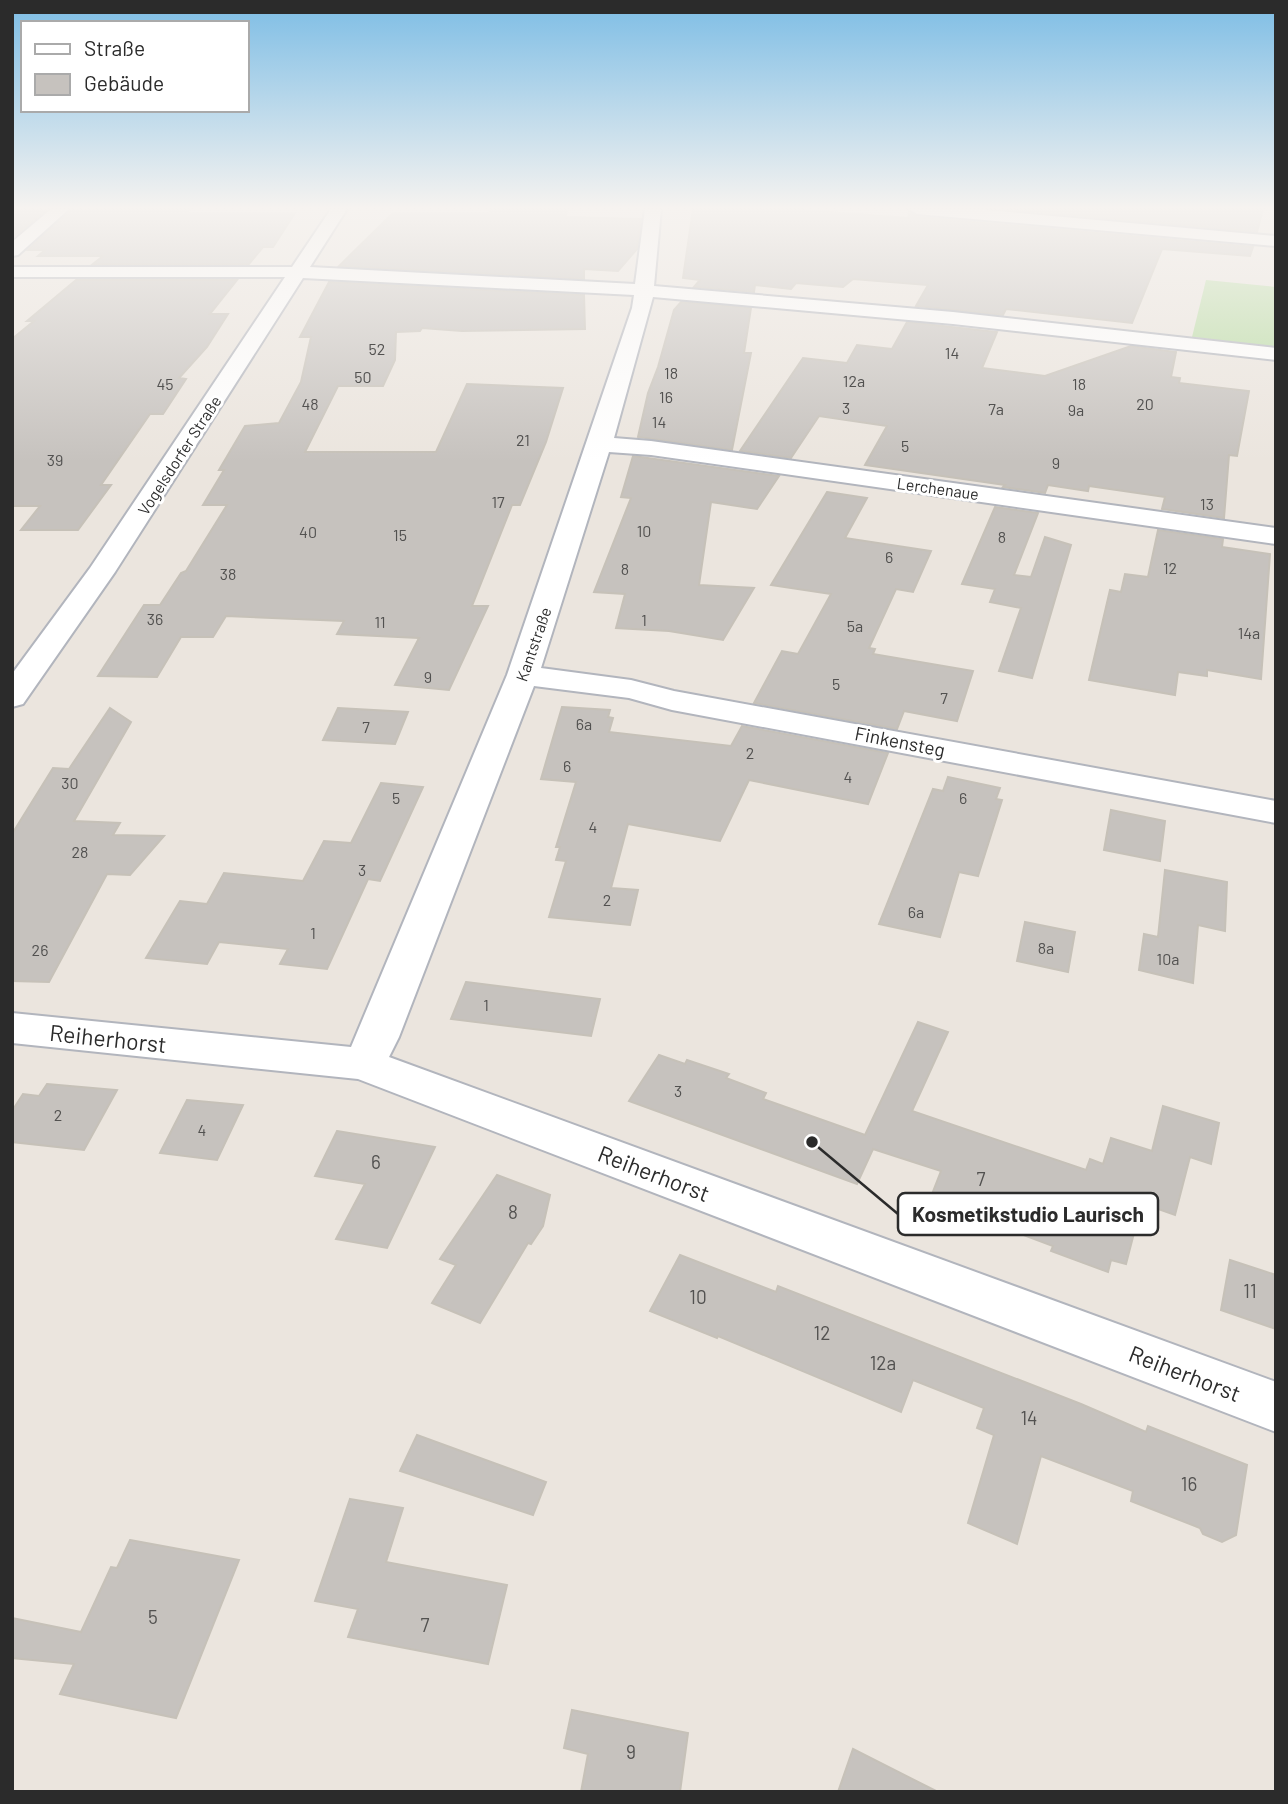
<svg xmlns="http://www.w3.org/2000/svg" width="1288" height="1804" font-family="Barlow,sans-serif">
<rect width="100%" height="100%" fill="#ebe5de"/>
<!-- green -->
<path fill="#b7dba1" d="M1206,280L1276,287V347L1192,337Z"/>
<!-- building -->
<g fill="#c6c2be" stroke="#c6c1b8" stroke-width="2">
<path d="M190,209L187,213H295L273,247H263L249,264H93L103,256H38L45,250H28L71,210Z"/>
<path d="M489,209H568L565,217L641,219L637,249L618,271L584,269V279L339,266L393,213H490Z"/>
<path d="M693,209H791L908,218L909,212L917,217L1253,247L1250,256L1162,249L1132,323L1006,309L1003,315L916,306L928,285L853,279L843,287L796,283L791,289L755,285L754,292L694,287L700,280L683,278Z"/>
<path d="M1007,209H1263L1257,232Z"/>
<path d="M12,210H46L12,238Z"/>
<path d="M76,280H237L210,314H228L207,347L179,378L186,379L163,414H150L101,485H111L78,530H21L40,506H12V339L34,321H27Z"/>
<path d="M329,282L584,295L585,329L462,331L422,328L420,331L396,332L395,360L383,386H338L305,452H436L467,384L563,388L546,442L520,505H512L472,606H488L449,690L395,685L419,638L337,634L344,621L226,616L213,637H181L157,677L98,676L144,605H160L181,573L186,571L227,505H203L224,470H219L245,426L279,423L301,382L311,337H300Z"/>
<path d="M681,302L751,308L744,353H751L732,450L638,437L648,393L658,367L674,310Z"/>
<path d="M907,322L997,332L982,368L1045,376L1131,346L1176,352L1171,377L1180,378L1179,383L1249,391L1237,456L1229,455L1224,518L1162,509L1165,497L1089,486L1088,491L1048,485L1045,493L1003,487L1005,485L865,465L887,426L819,416L791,458L740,451L803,358L847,363L857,345L892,349Z"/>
<path d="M633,456L779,476L757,509L711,502L699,585L754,588L723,640L669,631L616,628L625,594L594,592L631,498L621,497Z"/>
<path d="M827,492L867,498L845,538L931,551L913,592L896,589L869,648L875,649L873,654L973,671L957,721L904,711L897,729L754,703L782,651L798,654L831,594L771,585Z"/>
<path d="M995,507L1038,513L1014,575L1031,577L1045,537L1071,545L1032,678L999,671L1021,608L990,602L995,589L962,584Z"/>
<path d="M1158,530L1223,539L1222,547L1270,554L1261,679L1207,670V676L1178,672L1175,695L1089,680L1110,590L1121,592L1125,574L1148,577Z"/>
<path d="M562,707L610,710L608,717L613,718L609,732L731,746L742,726L888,753L868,804L749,780L720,841L628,824L611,888L638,890L630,925L549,917L566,861L556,860L560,847H556L576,782L541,779Z"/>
<path d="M110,708L131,722L74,821L120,823L113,835L164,836L130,875L107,874L49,982L12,981V834L53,768L69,769Z"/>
<path d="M338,708L408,712L395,744L323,740Z"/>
<path d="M948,777L1000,788L996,799L1002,800L978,876L959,872L940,937L879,924L933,789L943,791Z"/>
<path d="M381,783L423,787L380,881L368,879L327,969L280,964L288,949L219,942L207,964L146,958L180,901L207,904L224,873L303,881L324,841L351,843Z"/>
<path d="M1111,810L1165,821L1160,861L1104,850Z"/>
<path d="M1165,870L1227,882L1225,931L1198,925L1193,983L1139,970L1144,934L1158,937Z"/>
<path d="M1025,922L1075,932L1068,972L1017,961Z"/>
<path d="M466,982L600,999L591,1036L451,1019Z"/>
<path d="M918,1022L948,1032L912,1111L1086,1170L1090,1159L1103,1164L1111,1138L1152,1151L1163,1106L1219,1123L1211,1164L1190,1157L1175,1215L1147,1205L1146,1208L1141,1206L1126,1264L1111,1260L1108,1272L1051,1251L1053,1246L983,1220L981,1227L927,1207L941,1171L873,1149L857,1184L629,1101L659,1055L685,1064L687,1060L729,1074L726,1078L766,1093L763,1099L865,1135Z"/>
<path d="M47,1084L117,1090L84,1150L12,1142V1111L23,1094L39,1096Z"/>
<path d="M187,1100L243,1105L217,1160L160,1153Z"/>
<path d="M337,1131L435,1147L387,1248L336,1239L365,1184L315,1176Z"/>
<path d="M497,1175L550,1195L543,1226L531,1244L528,1243L480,1323L432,1303L456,1265L440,1259Z"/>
<path d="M680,1255L776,1292L778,1286L1081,1404L1146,1432L1148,1426L1247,1465L1236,1535L1222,1542L1203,1534L1200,1528L1131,1501L1133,1491L1041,1456L1017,1544L968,1523L994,1435L977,1428L984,1408L913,1380L901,1412L718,1336L717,1338L650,1311Z"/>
<path d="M1230,1260L1276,1275V1329L1221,1310Z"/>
<path d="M417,1435L546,1482L533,1515L400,1471Z"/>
<path d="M350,1499L403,1508L386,1562L507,1585L488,1664L348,1637L358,1609L315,1601Z"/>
<path d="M130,1540L239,1560L176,1718L60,1694L74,1664L12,1658V1618L81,1632L111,1567L117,1568Z"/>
<path d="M572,1710L688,1733L680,1792H581L588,1754L564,1748Z"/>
<path d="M853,1749L938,1792H838Z"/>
</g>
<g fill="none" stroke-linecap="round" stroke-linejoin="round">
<defs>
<g id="minor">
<path d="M51,209H69L18,255L12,256V242Z"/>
<path d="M331,209H347L310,267L635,284L645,209H661L654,286L953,312L1276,348V360L953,324L653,297L614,438L651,441L1276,528V544L651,455L609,452L541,668L631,680L674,691L1276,801V823L672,710L629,698L534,686L399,1037L389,1057L1276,1382V1432L358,1079L12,1043V1013L351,1047L507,675L632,308L634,295L303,278L115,572L23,704L12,707V674L90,568L285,277H12V267H292Z"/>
<path d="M909,209H975L1276,236V246L917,214Z"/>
</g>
</defs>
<!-- minor casing -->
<use href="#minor" stroke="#b2b5bd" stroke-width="4"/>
<!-- minor -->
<use href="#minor" fill="#fff" fill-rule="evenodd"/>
</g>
<!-- sky -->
<linearGradient id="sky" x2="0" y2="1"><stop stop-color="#7dbde5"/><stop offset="0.45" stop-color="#f6f3f0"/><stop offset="1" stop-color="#f6f3f0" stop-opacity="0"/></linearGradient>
<rect width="1288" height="462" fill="url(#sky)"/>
<g text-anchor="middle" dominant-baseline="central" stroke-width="6" stroke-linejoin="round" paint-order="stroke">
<!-- number labels -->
<g font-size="16" fill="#525150">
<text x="377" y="348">52</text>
<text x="952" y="352">14</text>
<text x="671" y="372">18</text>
<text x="363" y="376">50</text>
<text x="854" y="380">12a</text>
<text x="165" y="383">45</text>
<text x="1079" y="383">18</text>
<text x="666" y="396">16</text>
<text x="310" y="403">48</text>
<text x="1145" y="403">20</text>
<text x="846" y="407">3</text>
<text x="996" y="408">7a</text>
<text x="1076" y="409">9a</text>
<text x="659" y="421">14</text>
<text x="523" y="439">21</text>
<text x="905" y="445">5</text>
<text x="55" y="459">39</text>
<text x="1056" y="462">9</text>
<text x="498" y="501">17</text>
<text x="1207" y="503">13</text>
<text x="644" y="530">10</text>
<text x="308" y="531">40</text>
<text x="400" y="534">15</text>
<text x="1002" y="536">8</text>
<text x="889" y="556">6</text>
<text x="1170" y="567">12</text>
<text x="625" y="568">8</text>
<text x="228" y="573">38</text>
<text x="155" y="618">36</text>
<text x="644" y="619">1</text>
<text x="380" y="621">11</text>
<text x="855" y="625">5a</text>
<text x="1249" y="632">14a</text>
<text x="428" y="676">9</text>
<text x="836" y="683">5</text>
<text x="944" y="697">7</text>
<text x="584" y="723">6a</text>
<text x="366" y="726">7</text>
<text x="750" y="752">2</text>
<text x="567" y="765">6</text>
<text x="848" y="776">4</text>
<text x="70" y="782">30</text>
<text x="396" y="797">5</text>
<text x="963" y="797">6</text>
<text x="593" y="826">4</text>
<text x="80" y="851">28</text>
<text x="362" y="869">3</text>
<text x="607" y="899">2</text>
<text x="916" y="911">6a</text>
<text x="313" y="932">1</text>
<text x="1046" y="947">8a</text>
<text x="40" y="949">26</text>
<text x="1168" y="958">10a</text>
<text x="486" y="1004">1</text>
<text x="678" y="1090">3</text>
<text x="58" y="1114">2</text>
<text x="202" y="1129">4</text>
</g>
<!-- far-street labels -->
<g font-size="16" fill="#2b2b2b" stroke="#fff">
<text transform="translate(179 455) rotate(-57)">Vogelsdorfer Straße</text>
<text transform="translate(938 488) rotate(8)">Lerchenaue</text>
<text transform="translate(533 644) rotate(-71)">Kantstraße</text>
</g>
<!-- street labels -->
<g font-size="19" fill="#2b2b2b" stroke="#fff">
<text transform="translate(900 741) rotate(11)">Finkensteg</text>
</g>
<!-- near-number labels -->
<g font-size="19" fill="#525150">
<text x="376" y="1161">6</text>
<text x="981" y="1178">7</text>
<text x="513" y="1211">8</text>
<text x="1250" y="1290">11</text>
<text x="698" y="1296">10</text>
<text x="822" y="1332">12</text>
<text x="883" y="1362">12a</text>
<text x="1029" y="1417">14</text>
<text x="1189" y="1483">16</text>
<text x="153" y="1616">5</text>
<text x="425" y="1624">7</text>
<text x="631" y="1751">9</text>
</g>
<!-- near-street labels -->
<g font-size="23" fill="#2b2b2b" stroke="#fff">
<text transform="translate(108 1038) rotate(6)">Reiherhorst</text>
<text transform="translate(654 1173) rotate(21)">Reiherhorst</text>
<text transform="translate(1185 1373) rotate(21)">Reiherhorst</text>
</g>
</g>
<!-- callouts -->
<path fill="none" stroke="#2b2b2b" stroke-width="2.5" d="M812 1142L898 1214"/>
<circle fill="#2b2b2b" stroke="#fff" stroke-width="2.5" cx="812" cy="1142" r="7"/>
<rect fill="#fff" stroke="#2b2b2b" stroke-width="2.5" x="898" y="1193" width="260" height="42" rx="7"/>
<g font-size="21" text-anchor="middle" font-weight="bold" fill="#2b2b2b">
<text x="1028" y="1222">Kosmetikstudio Laurisch</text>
</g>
<!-- border -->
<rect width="1288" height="1804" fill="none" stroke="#2b2b2b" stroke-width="28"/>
<!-- legend -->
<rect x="21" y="21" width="228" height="91" fill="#ffffff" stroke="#aaaaaa" stroke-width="2"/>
<rect x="35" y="44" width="35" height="10" fill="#ffffff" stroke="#aaaaaa" stroke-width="2"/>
<text x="84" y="56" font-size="21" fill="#2b2b2b">Straße</text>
<rect x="35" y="74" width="35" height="21" fill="#c6c2be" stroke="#aaaaaa" stroke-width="2"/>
<text x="84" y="91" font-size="21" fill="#2b2b2b">Gebäude</text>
</svg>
